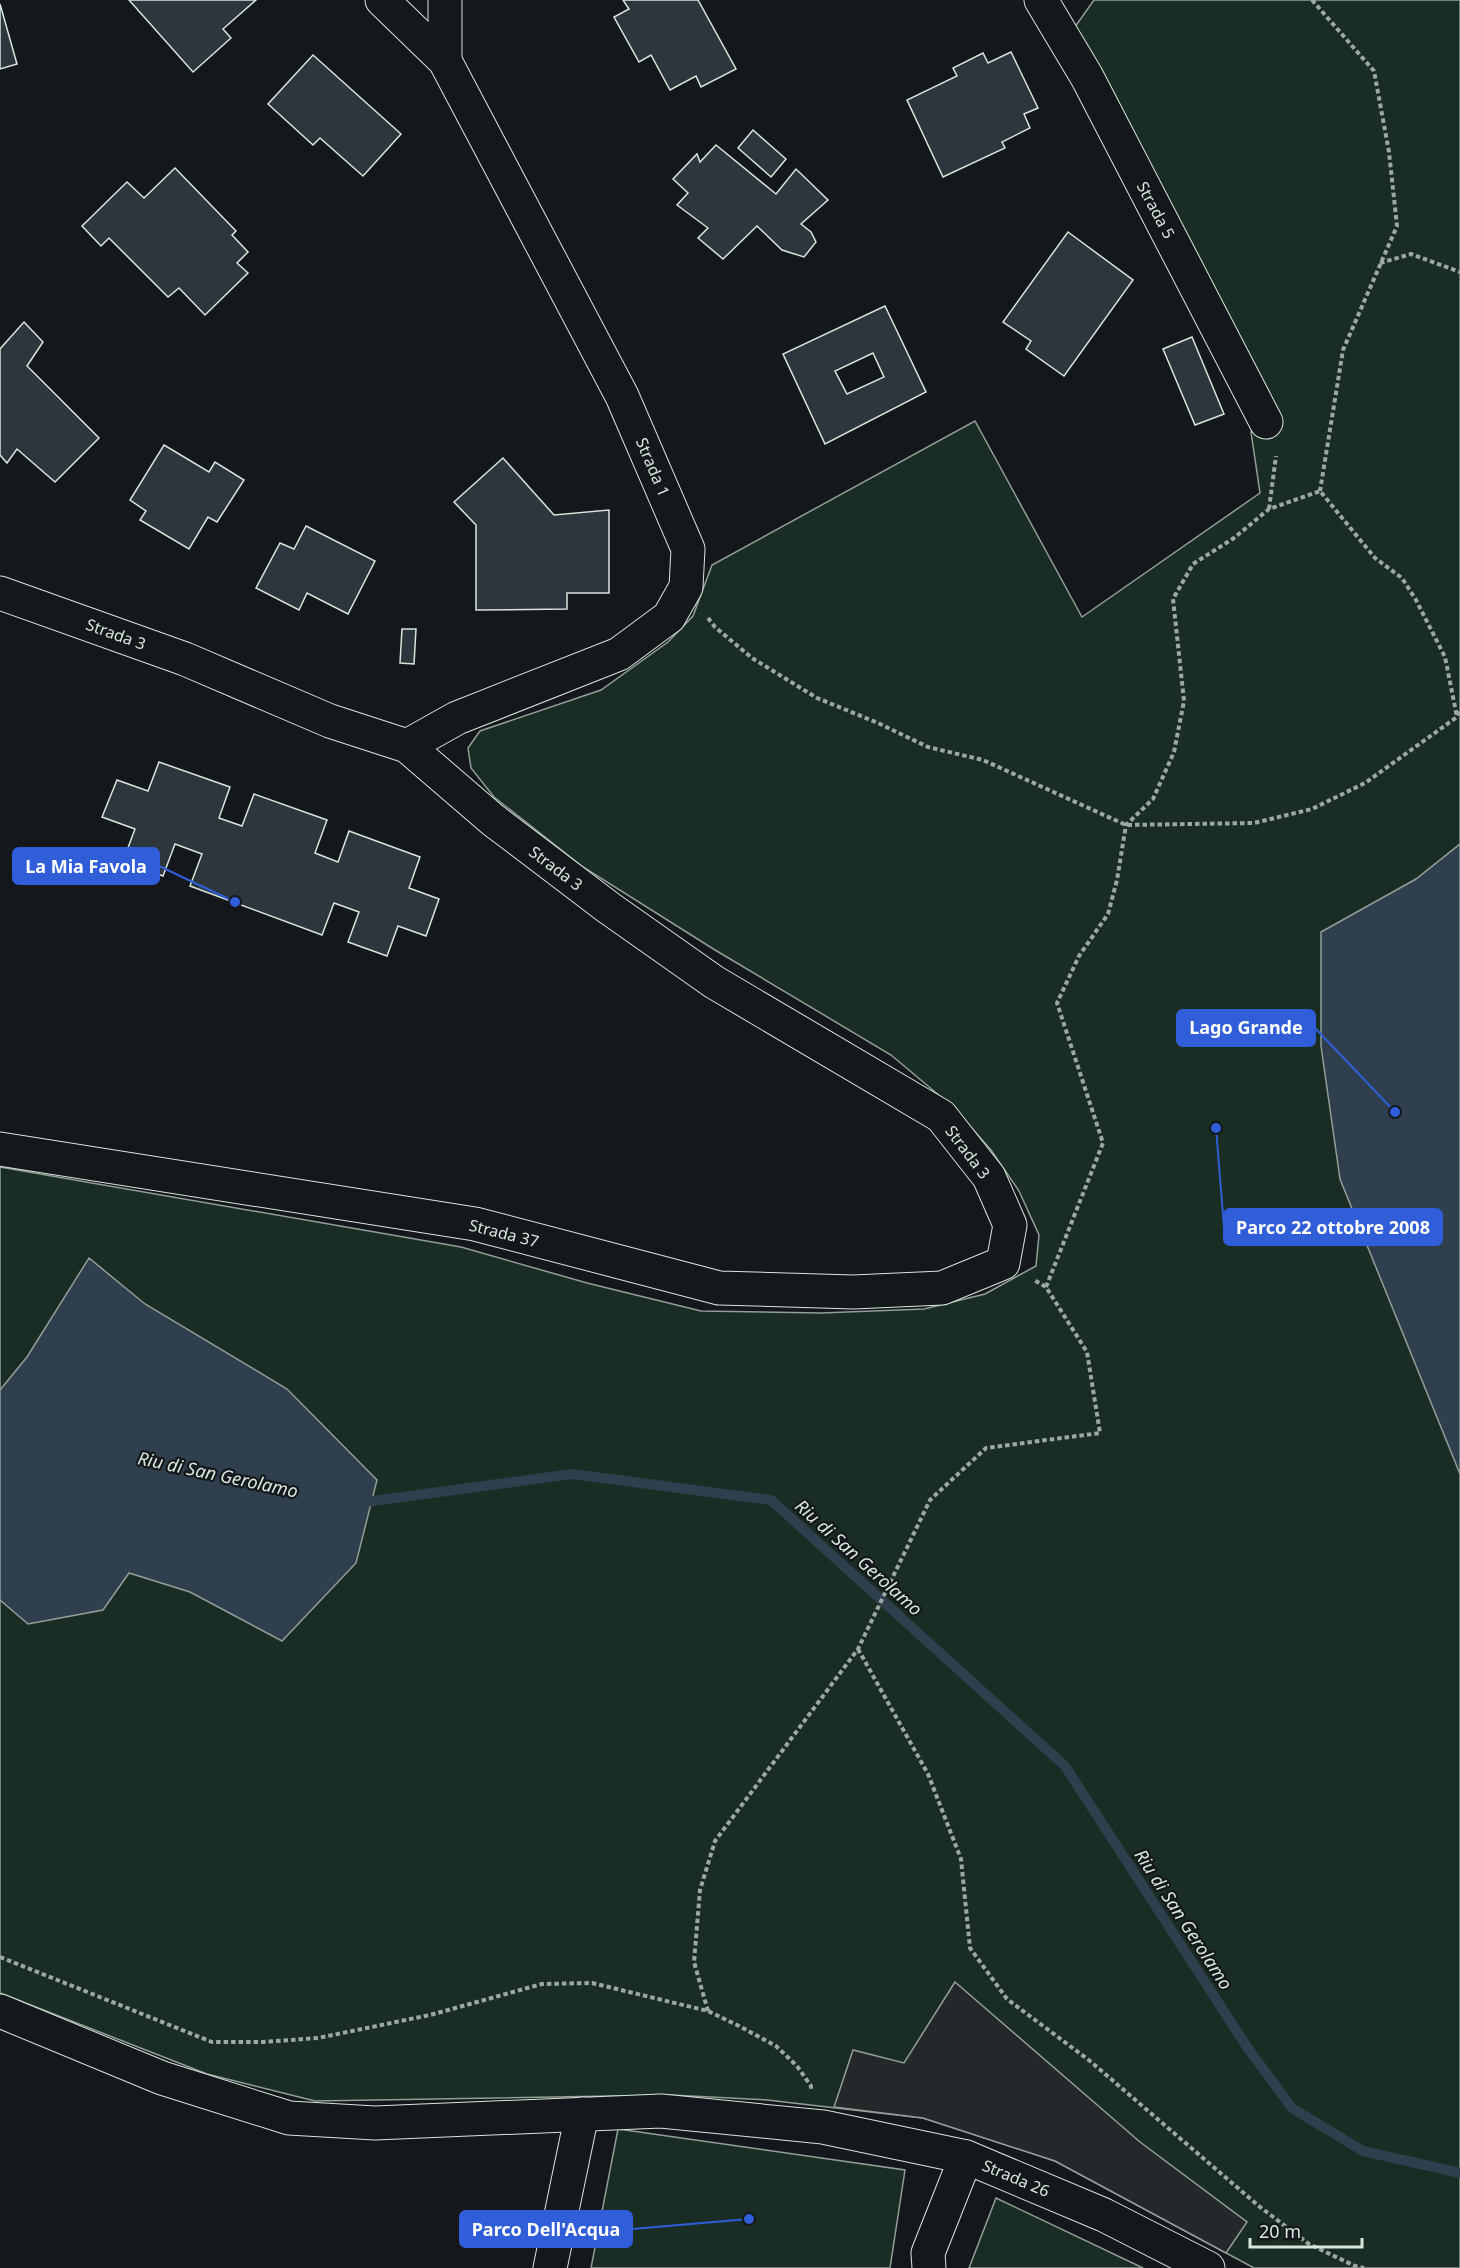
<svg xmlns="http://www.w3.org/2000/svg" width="1460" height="2268" font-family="'Noto Sans',sans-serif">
<rect width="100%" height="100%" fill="#14181c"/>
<!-- green -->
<g fill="#1a2d24" stroke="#939e99" stroke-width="1.5">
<path d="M1094,0H1460V2268H1254L1055,2161L923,2118L767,2100L671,2095L315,2101L207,2074L0,1993V1167L461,1247L587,1283L701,1311L821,1313L924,1309L985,1294L1036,1266L1039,1235L1019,1191L991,1150L953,1107L891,1055L715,950L583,867L494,797L471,768L468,748L480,731L601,690L668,642L693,616L712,565L975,421L1082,617L1260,493L1251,432L1271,414L1072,31Z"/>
<path d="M618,2129L905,2170L890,2268H591Z"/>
<path d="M996,2198L1143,2268H969Z"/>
</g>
<!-- parking -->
<path fill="#24282b" stroke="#939e99" stroke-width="1.5" d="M955,1982L1140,2142L1247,2222L1226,2253L1055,2161L923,2118L834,2107L853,2050L904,2063Z"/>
<!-- water -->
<g fill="#2f3f4d" stroke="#939e99" stroke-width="1.5">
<path d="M1460,844V1474L1340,1179L1321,1046V932L1416,879Z"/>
<path d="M89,1258L145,1304L287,1389L377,1480L356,1563L282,1641L190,1592L129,1573L103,1610L28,1624L0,1600V1390L27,1357Z"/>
</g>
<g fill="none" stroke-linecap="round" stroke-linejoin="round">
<!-- stream -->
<path stroke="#2f3f4d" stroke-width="10" d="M358,1503L572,1474L771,1500L1065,1766L1247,2047L1292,2108L1363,2151L1460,2173"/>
</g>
<!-- building -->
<g fill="#2c363c" stroke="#d8e6dc" stroke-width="1.5" fill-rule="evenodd">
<path d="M129,0H256L223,29L231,38L193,72Z"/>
<path d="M623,0H698L736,69L701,87L696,76L670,90L651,55L639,62L614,17L629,9Z"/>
<path d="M0,4L17,64L0,69Z"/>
<path d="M1011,52L1038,108L1024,114L1030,128L1002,142L1005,148L943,177L907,100L957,76L953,68L983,53L988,63Z"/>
<path d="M313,55L401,134L363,176L320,138L313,145L268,104Z"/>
<path d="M753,130L786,159L771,177L738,148Z"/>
<path d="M716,145L776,194L796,169L828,200L801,224L811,232L816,242L804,257L782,250L757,226L723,259L698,238L708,228L677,205L688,193L673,179L697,154L700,162Z"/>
<path d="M175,168L236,231L232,235L248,252L237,263L248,273L205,315L179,288L168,297L109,238L101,246L82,226L127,182L144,198Z"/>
<path d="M1068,232L1133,280L1064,376L1026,349L1031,341L1003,322Z"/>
<path d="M885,306L926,392L825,444L783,354ZM873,353L884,377L847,394L835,371Z"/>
<path d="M24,322L43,342L27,366L99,438L55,482L17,449L7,463L0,455V349Z"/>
<path d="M1192,337L1224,414L1195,425L1163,349Z"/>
<path d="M164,445L209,472L215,462L244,480L217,522L208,517L189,549L140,520L146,511L130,500Z"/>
<path d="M503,458L554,515L609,510V593H567V609L476,610V525L454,502Z"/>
<path d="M306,526L375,561L348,614L307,593L299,610L256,588L280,543L294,549Z"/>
<path d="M402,629H416L414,664L400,663Z"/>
<path d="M159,762L230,787L219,818L242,826L254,794L327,820L315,853L338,862L349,831L420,857L409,888L439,899L426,936L398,926L387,956L348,942L359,912L334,903L322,935L190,886L202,854L175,844L163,876L123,861L135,829L102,817L117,780L148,791Z"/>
</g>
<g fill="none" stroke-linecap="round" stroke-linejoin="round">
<defs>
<g id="minor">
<path d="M382,0L445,61L622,396L688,549L686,587L669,617L619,654L457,718L407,746"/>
<path d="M445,0V61"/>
<path d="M1041,0L1087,77L1266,422"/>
<path d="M929,2268L928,2253L966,2157"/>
</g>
<g id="tertiary">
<path d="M0,593L185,659L330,721L407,746L493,820L609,908L714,982L941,1116L989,1177L1010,1225L1003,1263L942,1288L853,1292L719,1288L475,1224L0,1149"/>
<path d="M0,2011L162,2078L289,2118L375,2123L661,2111L823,2127L966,2157L1104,2215L1208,2268"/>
<path d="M550,2268L582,2114"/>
</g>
</defs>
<!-- minor casing -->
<use href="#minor" stroke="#d8e6dc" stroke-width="35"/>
<!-- tertiary casing -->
<use href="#tertiary" stroke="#d8e6dc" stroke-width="35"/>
<!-- path -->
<g stroke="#9da8a2" stroke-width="4" stroke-dasharray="4.5 3" stroke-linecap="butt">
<path d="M1312,0L1374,71L1389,152L1397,226L1343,350L1320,491"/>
<path d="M1380,263L1411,254L1460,272"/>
<path d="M1269,509L1276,456"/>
<path d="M708,618L715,627L752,658L817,698L878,723L928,747L983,760L1126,825L1254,823L1312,809L1365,783L1457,717L1460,709"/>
<path d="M1046,1287L1103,1143L1057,1003L1079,956L1108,914L1117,880L1126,825L1153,799L1174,752L1184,701L1173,599L1193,564L1234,538L1269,509L1320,491L1375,558L1402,578L1416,600L1445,657L1457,717"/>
<path d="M858,1649L928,1774L961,1859L970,1948L1007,1999L1090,2061L1260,2207L1309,2244L1355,2266L1364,2268"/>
<path d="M0,1957L212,2042H263L318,2038L430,2015L542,1984L592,1983L708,2011L739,2026L776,2046L797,2066L811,2086V2091"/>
<path d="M708,2011L694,1962L700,1890L715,1841L858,1649L930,1500L986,1448L1100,1433L1087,1352L1046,1287L1034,1280"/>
</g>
<!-- minor -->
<use href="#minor" stroke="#14181c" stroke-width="33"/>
<!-- tertiary -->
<use href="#tertiary" stroke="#14181c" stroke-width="33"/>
</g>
<g text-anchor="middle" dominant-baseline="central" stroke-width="4.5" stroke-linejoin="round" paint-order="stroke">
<!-- street labels -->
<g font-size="16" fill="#d8e6dc" stroke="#14181c">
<text transform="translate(1156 210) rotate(62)">Strada 5</text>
<text transform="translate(653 467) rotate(67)">Strada 1</text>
<text transform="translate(116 634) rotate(20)">Strada 3</text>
<text transform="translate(556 868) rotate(37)">Strada 3</text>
<text transform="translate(968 1152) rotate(53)">Strada 3</text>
<text transform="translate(504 1233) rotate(14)">Strada 37</text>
<text transform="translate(1016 2178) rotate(23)">Strada 26</text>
</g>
<!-- water labels -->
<g font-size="18" font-style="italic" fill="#d8e6dc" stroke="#14181c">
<text transform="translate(218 1474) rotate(12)">Riu di San Gerolamo</text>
<text transform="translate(859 1557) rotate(42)">Riu di San Gerolamo</text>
<text transform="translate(1184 1919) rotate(57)">Riu di San Gerolamo</text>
</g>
</g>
<!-- callouts -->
<path fill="none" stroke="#305dd8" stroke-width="2" d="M235 902L159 866M1395 1112L1315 1028M1216 1128L1224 1227M749 2219L632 2229"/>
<g fill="#305dd8" stroke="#14181c" stroke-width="2">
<circle cx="235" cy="902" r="6"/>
<circle cx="1395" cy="1112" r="6"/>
<circle cx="1216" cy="1128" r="6"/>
<circle cx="749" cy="2219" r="6"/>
</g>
<g fill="#305dd8" stroke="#305dd8" stroke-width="2">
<rect x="13" y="848" width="146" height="36" rx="6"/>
<rect x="1177" y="1010" width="138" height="36" rx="6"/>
<rect x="1224" y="1209" width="218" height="36" rx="6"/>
<rect x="460" y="2211" width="172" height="36" rx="6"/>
</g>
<g font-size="18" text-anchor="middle" font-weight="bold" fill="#fff">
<text x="86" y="873">La Mia Favola</text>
<text x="1246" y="1034">Lago Grande</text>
<text x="1333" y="1234">Parco 22 ottobre 2008</text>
<text x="546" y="2236">Parco Dell'Acqua</text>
</g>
<!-- scale -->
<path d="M1250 2238v9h112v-9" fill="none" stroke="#d8e6dc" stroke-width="3"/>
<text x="1259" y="2238" font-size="18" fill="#d8e6dc" stroke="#14181c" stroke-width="4.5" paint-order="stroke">20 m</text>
</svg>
